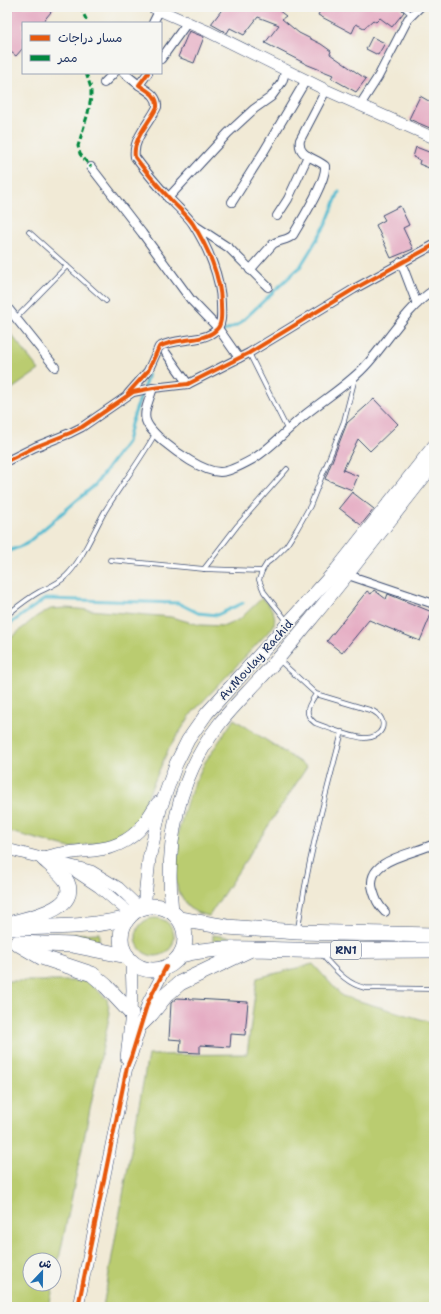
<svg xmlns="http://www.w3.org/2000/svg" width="441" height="1314" font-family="'Shantell Sans','Playpen Sans Arabic',sans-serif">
<rect width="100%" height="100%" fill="#f6f6f2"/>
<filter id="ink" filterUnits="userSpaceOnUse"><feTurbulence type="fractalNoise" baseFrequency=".025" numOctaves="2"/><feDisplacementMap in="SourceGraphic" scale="8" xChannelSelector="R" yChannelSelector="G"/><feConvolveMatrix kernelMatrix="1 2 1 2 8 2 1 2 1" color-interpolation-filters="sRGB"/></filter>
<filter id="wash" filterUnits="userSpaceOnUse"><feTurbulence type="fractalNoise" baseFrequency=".012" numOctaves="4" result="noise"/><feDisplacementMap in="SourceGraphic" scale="16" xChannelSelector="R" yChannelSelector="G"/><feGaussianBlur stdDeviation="0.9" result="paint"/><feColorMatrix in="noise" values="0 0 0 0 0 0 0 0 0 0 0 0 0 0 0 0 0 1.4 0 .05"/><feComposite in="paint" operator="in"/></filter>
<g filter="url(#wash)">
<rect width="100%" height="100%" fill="#f1ead6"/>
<!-- green -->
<g fill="#bacc6f" stroke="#6a7e66" fill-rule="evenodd">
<path d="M7,329L39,370L9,391L7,389Z"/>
<path d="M262,598C271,607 278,614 273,627L192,713L168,750L137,821L133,826L117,839L70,848L7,831V641L37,616L51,609L66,608L171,617L200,625L225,626L240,619Z"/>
<path d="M234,719L307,767L209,916L198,913L189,908L178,891L176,881L178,833L186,805L195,782L205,762Z"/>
<circle cx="155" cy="937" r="19"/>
<path d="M99,933V941L60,935Z"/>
<path d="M213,935L242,939L213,941Z"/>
<path d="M313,964L342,996L434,1023V1307H103L148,1055L247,1054L257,978Z"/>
<path d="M7,981H87L107,999L110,1013L49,1307H7ZM30,1260H54V1284H30Z"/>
</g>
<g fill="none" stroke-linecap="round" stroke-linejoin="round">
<!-- stream -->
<g stroke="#54bcd1" stroke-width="3">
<path d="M212,337L239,324L300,267L325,226L339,192"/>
<path d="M7,552L26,544L95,485L127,442L131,424L148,375"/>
<path d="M7,626L45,599L178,603L198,613L217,615L243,603"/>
</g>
</g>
<g id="blocks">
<!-- building -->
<g fill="#e5acc3">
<path d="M14,7H55L42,23H23V48L16,56L7,49V15Z"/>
<path d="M224,7H274L286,16L282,19L299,33L321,44L331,51L330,54L366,79L356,92L331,78L333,75L308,65L265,43L279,25L258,17L244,35L230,28L227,33L211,24Z"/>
<path d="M322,7H400L404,12L392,27L380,18L376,22L373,20L364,28L356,24L352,33L318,15Z"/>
<path d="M189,31L204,37L194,63L178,57Z"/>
<path d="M372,37L385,43L378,55L366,49Z"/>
<path d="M420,96L434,104V120L430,128L409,119Z"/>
<path d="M416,147L434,154V170L419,164L420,160L413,157Z"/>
<path d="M400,206L409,225L403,228L413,249L391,258L376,225L385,220L382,215Z"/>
<path d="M374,399L398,424L370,451L358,439L343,470L358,476L352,490L325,479L347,423Z"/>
<path d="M352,492L374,509L361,525L339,508Z"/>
<path d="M374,590L386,599L388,594L432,612L420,641L369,620L342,653L327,641L367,591L371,594Z"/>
<path d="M177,998L248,1002L245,1035L231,1034L230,1047L200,1045V1053L180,1052L181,1040L169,1039L171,1003Z"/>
</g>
</g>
</g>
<g filter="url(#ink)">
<use href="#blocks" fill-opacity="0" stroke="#3b4b70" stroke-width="1"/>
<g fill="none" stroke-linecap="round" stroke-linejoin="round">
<defs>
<g id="lane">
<path d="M403,7L412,15"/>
<path d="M29,232L106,301"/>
<path d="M16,318L67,266"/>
<path d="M249,353L287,429"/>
<path d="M110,560L204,569L262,571"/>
<path d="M204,569L237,526L287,469"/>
<path d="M7,615C17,607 28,598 39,592C49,587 58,584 66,576C82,561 94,530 105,511C121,485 140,461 155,434"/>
<path d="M287,621L264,592L259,580L262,571L267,563L275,557L286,546L297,529L310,506L344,421L355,378"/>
<path d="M279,660L316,694L373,711C391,721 382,739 364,738C351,737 328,728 315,723C302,713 309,705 316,694"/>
<path d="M298,929C307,862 325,797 342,732"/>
<path d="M322,955C335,969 346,984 365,988L434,989"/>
</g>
<g id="street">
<path d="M153,23L159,11"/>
<path d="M161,59L187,23"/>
<path d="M124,73L139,85"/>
<path d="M104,83L114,73"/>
<path d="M360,105L378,77L408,19L420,7"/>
<path d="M91,167L142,233L191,300L218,328L239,358"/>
<path d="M168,198L228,133L254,109L271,97L282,82L286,70"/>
<path d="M232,202L263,153L306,80"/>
<path d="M277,216L288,199L308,156"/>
<path d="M194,225L229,248L268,287"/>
<path d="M401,262L417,304"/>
<path d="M250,270L273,244C280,239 287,241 293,235C301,221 327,181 325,166C315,157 297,157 300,140L326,90"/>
<path d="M7,307L55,367"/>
<path d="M166,353L188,384"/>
<path d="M153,388C143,417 139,420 164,442C176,452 203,472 220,472C230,472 244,464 253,459C273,447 288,428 306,414C327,397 352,382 369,362C387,341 411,304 434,290"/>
<path d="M128,394L148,371L159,347C176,337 203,343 216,330C223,324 221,312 221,304C221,277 207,246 193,224C187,215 177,207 170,199C158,186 146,172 135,157C132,139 150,122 157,107C158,95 147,91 139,85L148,73"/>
<path d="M7,461L35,447L70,433L82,427L133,392L153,388L188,384L249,353L354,289L434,245"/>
<path d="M344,573L348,575L434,604"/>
<path d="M385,912C378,905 376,900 373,890C364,859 414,854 434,844"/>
</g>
<g id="secondary">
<path d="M152,7L207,31L326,90L434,138"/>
<path d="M7,849L91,871L119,888L141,909"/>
<path d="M72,869L99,887L132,915"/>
<path d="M126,1058L131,1013L132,990L131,961"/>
<path d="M78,1307L127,1067L131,1057L148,1002L166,967"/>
</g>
<g id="primary">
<path d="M43,858C49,857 55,855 61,854C91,848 114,854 138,831C146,823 151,812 158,803"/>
<path d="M144,907L149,859L160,809L176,764L188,740L207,713L337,569L434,446"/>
<path d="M172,912C165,844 177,778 220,723C231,709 244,696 256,683C274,664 291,644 308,623C351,571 392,517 434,464"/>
</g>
<g id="highway">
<circle cx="153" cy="938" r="32"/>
<path d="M179,919L227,927L297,932L434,935"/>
<path d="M13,923C29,918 79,909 67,882C63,874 50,865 43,858"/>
<path d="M7,928C47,927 89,928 128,918"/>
<path d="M17,943L41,957L92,974L106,986L131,1013"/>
<path d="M17,943L72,945L127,956"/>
<path d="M181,955C219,945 254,950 293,950C340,951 387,950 434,950"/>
<path d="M141,1024L151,1014L166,995L180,983L249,950"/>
</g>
</defs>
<!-- lane casing -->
<use href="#lane" stroke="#3b4b70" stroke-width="5.5"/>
<!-- street casing -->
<use href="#street" stroke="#3b4b70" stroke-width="10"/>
<!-- secondary casing -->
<use href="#secondary" stroke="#3b4b70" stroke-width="12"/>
<!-- primary casing -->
<use href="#primary" stroke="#3b4b70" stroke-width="14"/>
<!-- highway casing -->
<use href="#highway" stroke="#3b4b70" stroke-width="16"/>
<!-- lane -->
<use href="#lane" stroke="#fff" stroke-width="4"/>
<!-- street -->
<use href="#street" stroke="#fff" stroke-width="8"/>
<!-- secondary -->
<use href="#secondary" stroke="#fff" stroke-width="11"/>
<!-- primary -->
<use href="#primary" stroke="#fff" stroke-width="13"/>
<!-- highway -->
<use href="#highway" stroke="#fff" stroke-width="15"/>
<!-- quiet -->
<g stroke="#00873e" stroke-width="3" stroke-dasharray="6 3" stroke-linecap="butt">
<path d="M80,7L88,23"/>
<path d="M86,73L91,88V98L88,113L78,146L80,154L91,167"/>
</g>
<defs>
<g id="cycleway">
<path d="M128,393L148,371L159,347C176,337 203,343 216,330C223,324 221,312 221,304C221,277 207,246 193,224C187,215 177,207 170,199C158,186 146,172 135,157C132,139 150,122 157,107C158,95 147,91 139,85L148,73"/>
<path d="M7,461L35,447L70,433L82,427L133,392L153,388L188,384L249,353L354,289L434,245"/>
<path d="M78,1307L127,1067L131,1057L148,1002L166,967"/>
</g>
</defs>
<!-- cycleway casing -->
<use href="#cycleway" stroke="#f6f6f2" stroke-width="6"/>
<!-- cycleway -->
<use href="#cycleway" stroke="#e8590c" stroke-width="4"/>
</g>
</g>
<g text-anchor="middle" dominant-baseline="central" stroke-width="3.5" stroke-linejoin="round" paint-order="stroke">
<!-- shield labels -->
<rect fill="#f6f6f2" stroke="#5d6b8a" stroke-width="1" x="331" y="941" width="30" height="18" rx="3"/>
<g font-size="11" font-weight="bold" fill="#1b2f5e">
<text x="346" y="950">RN1</text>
</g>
<!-- street labels -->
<g font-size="12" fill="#1b2f5e" stroke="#f6f6f2">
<text transform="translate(256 660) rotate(-48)">Av.Moulay Rachid</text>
</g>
</g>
<!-- margin -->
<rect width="441" height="1314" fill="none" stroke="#f6f6f2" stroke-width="24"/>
<!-- legend -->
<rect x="22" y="22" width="140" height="52" fill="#f6f6f2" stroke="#9ea6b7"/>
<rect x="30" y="35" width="20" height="6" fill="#e8590c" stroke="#9ea6b7"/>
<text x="58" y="42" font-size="12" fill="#1b2f5e">مسار دراجات</text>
<rect x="30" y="55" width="20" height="6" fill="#00873e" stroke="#9ea6b7"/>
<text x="58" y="62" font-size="12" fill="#1b2f5e">ممر</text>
<!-- north arrow -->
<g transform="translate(42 1272) rotate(22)"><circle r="19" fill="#f6f6f2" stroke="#9ea6b7"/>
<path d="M0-3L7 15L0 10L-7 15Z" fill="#1f6fb2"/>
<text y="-6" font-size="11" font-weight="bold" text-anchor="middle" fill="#1b2f5e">ش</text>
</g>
</svg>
